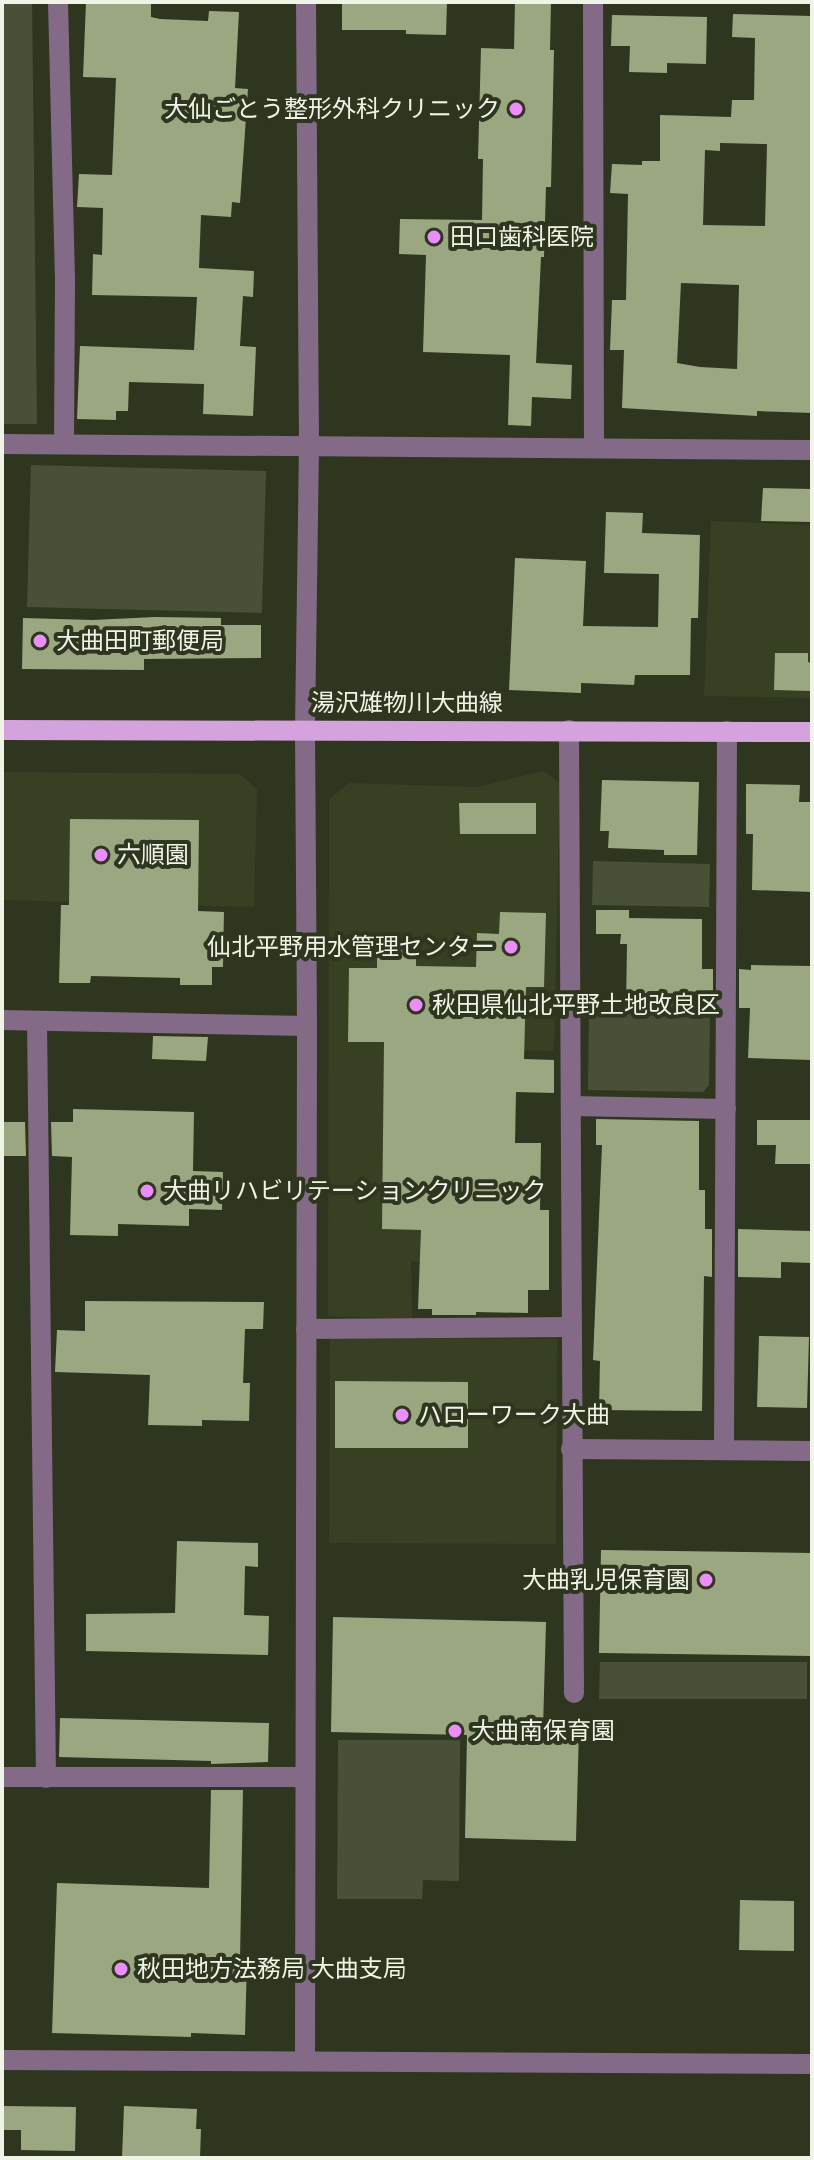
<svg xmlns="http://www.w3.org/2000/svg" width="814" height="2160" font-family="'Fira Sans Condensed','Noto Sans JP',sans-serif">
<rect width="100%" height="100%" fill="#2f361f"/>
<!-- built -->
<g fill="#374023">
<path d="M711,521L812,525V698L704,696Z"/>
<path d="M543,771L560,783L554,1051L464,1049L461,1262L411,1261L412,1319L328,1316L329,800L349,783L476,787Z"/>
<path d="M2,772L240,774L257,789L254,907L2,900Z"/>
<path d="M330,1338L557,1339L556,1544L329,1543Z"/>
</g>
<!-- green -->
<g fill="#485037">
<path d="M2,2H32L37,424H2Z"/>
<path d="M31,465L266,471L262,613L27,607Z"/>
<path d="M593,861L710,864L709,907L592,905Z"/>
<path d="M589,1012L710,1014L709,1085L703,1092L588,1090Z"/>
<path d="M600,1662H807V1699H599Z"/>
<path d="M338,1740H460L459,1881L423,1880L422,1899H337Z"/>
</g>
<!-- building -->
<g fill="#9ba781" fill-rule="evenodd">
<path d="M86,2H151V17L160,19L208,21L209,11L239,12L235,88L248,89L240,203L232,202L231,217L201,215L199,268L254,271L253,297L243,296L240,346L256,347L253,416L203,414L204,384L129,382L128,411H116V420L77,419L80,346L194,350L197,297L92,295L93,254L102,255L103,208L77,207L79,174L112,175L116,78L83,77Z"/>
<path d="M342,2H447L446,35L406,34V30H342Z"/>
<path d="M515,2H551L550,50H554L551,187H546L544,257H541L536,363L572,365L571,399L532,397L531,426L508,425L510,355L423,352L426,255L399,254L400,219L482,220L483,159H478L481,48L514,49Z"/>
<path d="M733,14L812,16V413L757,411V416L622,408L624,350H610L612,300H626L628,194L610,193L612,164L642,165V161H660V115L731,117L732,100H754L755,38L732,37ZM720,143L767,144L765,226L703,225L705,150L720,151ZM681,283L739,285L737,369L700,367L677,363Z"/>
<path d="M612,15L707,17L706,64L667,63V73L629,72L630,46H611Z"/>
<path d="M763,488L812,489L811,522L761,521Z"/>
<path d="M606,512L643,513L642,533L700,535L698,618H691L690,675H635L634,685L581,683V693L509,690L515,558L586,561L583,626L658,627L659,574L604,573Z"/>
<path d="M155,617L221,618V625H261V658L144,659V670L22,669L23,618L93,620Z"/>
<path d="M775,653H808V662L812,663V691L774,690Z"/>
<path d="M602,780L699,782L697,855H664V850L608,848L609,831H600Z"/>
<path d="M746,784L800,785L799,802H812V892L752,890L753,834H746Z"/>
<path d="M459,803H536V834H460Z"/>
<path d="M70,819L199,820L198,911L224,912L223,967H212V985H180V978L91,976L90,983H59L61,905H69Z"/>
<path d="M596,910H629V918L702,919V969H713V1007L626,1006L627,944H620L621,934H596Z"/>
<path d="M500,912L546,913L544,987H526L524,1059L554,1060V1093L516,1092L515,1143H541L540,1210H549V1290H528V1313L476,1312V1315H432V1309H418L421,1230L382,1229L384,1042H348L349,968H377V946H416V966L476,967L477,933L499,934Z"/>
<path d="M751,965L812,966V1060L748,1058L750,1008H739V969L751,970Z"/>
<path d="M153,1036L208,1037L206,1061L152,1059Z"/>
<path d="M73,1109L194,1112L193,1171L223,1172L222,1210L189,1209V1226L118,1224V1236L70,1235L72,1157L52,1156L51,1122H73Z"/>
<path d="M596,1119L699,1121V1190H705V1229H712V1277L704,1276L702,1411L599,1410L600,1361L593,1360L602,1145H596Z"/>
<path d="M757,1120H812V1164H775L776,1145H757Z"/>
<path d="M2,1122H25L26,1156H2Z"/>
<path d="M738,1229L812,1231V1263L781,1262V1278L738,1277Z"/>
<path d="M85,1301L264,1302L263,1329H245L243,1383H250L249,1421L202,1420V1426L148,1425L150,1375L55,1372L57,1330L85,1331Z"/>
<path d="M759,1336L809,1337L807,1408L757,1407Z"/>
<path d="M335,1381L468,1382V1448H335Z"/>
<path d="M177,1541L258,1543V1567L245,1566L244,1615L269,1616L268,1655L86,1651V1614L175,1613Z"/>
<path d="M601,1550L812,1553L811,1656L599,1653Z"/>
<path d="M333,1617L546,1622L543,1728L579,1729L576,1841L465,1838L467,1735L331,1732Z"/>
<path d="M60,1718L269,1723L268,1762L211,1764V1761L59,1757Z"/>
<path d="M211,1790H243L240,1960H247L245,2035L191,2033V2037L52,2033L57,1883L209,1888Z"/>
<path d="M740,1900L794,1901V1951L739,1950Z"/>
<path d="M2,2106L76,2107L75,2151L21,2150V2130H2Z"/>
<path d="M124,2106L197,2109L196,2129H201L200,2158H122Z"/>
</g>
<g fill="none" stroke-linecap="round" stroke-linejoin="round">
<!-- minor -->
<g stroke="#836b87" stroke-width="20">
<path d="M58,2L65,279L64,444"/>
<path d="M593,2L594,448"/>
<path d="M2,444L812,450"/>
<path d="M569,730C572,1051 570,1372 574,1693"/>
<path d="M2,1020L307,1026"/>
<path d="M37,1021L46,1778"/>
<path d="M572,1106L726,1109"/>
<path d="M306,1329L570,1327"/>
<path d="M571,1449L812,1451"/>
<path d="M724,1449L727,731"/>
<path d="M2,1777H305"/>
<path d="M2,2060L812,2064"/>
<path d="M305,2061L307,1026L305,729L309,445L306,2"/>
</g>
<!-- major -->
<path stroke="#d4a2dc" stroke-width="20" d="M2,730L812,732"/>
</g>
<!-- markers -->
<g fill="#eb8dfc" stroke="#2f361f" stroke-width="3">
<circle cx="516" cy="109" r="8"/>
<circle cx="434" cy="237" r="8"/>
<circle cx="40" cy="641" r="8"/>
<circle cx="101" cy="855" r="8"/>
<circle cx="511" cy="947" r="8"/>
<circle cx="416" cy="1005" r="8"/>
<circle cx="147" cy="1191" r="8"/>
<circle cx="402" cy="1415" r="8"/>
<circle cx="706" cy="1580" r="8"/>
<circle cx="455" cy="1731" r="8"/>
<circle cx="121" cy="1969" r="8"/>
</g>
<g text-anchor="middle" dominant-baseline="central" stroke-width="8" stroke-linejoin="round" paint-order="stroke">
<!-- poi labels -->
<g font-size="24" fill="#eff4e6" stroke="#2f361f" text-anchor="start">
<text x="500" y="109" text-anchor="end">大仙ごとう整形外科クリニック</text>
<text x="450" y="237">田口歯科医院</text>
<text x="56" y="641">大曲田町郵便局</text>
<text x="117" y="855">六順園</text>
<text x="495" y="947" text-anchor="end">仙北平野用水管理センター</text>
<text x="432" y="1005">秋田県仙北平野土地改良区</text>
<text x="163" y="1191">大曲リハビリテーションクリニック</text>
<text x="418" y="1415">ハローワーク大曲</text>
<text x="690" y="1580" text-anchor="end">大曲乳児保育園</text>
<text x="471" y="1731">大曲南保育園</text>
<text x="137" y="1969">秋田地方法務局 大曲支局</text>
</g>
<!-- street labels -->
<g font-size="24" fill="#eff4e6" stroke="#2f361f">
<text x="407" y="703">湯沢雄物川大曲線</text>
</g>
</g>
<!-- border -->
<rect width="814" height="2160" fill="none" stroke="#eff4e6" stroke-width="8"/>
</svg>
